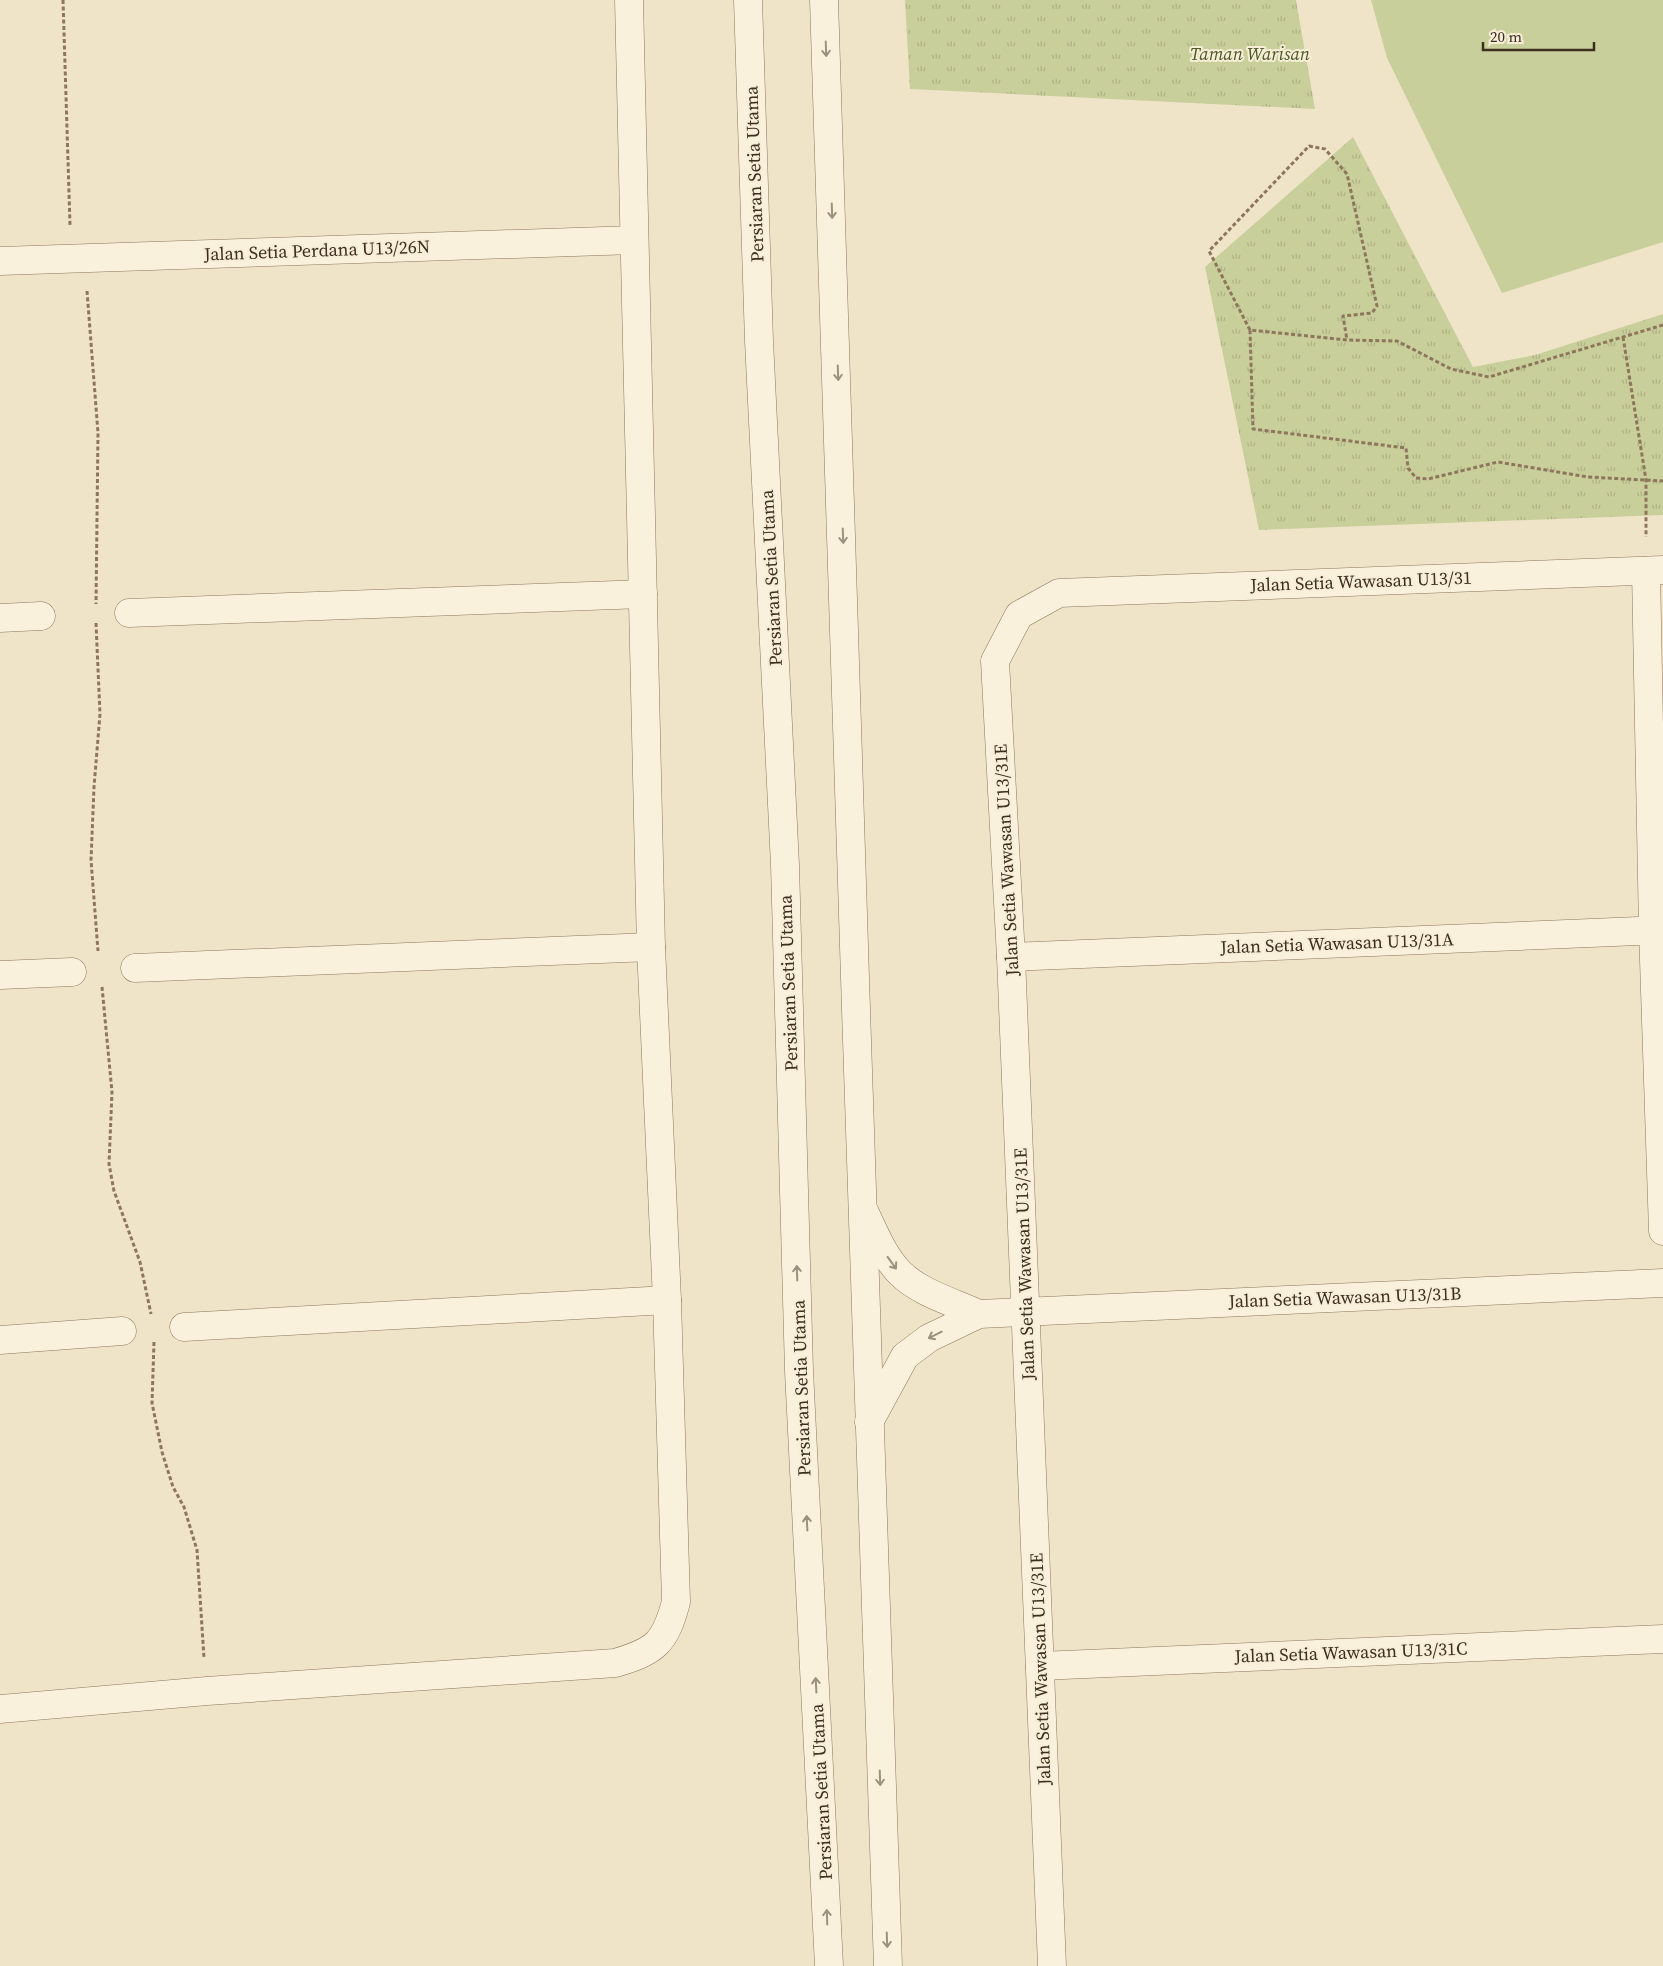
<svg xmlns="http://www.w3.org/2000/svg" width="1663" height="1966" font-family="'Source Serif 4',serif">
<defs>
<pattern id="park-tufts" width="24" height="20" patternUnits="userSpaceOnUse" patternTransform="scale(1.25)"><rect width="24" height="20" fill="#c9cf9b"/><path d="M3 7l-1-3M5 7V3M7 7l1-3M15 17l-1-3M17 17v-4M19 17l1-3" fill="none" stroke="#aeb285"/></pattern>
</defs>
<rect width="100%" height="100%" fill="#f0e4c8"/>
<!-- grass -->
<path fill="#c9cf9b" d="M1371,0H1663V242L1502,293L1387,58Z"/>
<!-- park -->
<g fill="url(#park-tufts)">
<path d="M905,0H1296L1315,109L910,89Z"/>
<path d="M1353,137L1473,367L1535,355L1663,314V515L1259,530L1205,267Z"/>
</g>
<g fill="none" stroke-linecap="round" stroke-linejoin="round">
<defs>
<g id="minor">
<path d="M748,0L759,341L785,865L799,1371L829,1966"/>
<path d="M824,0C848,655 862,1311 888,1966"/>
<path d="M0,261L634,240"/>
<path d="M1646,571L1653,930L1663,1231"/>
<path d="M129,613L643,594"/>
<path d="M0,618L41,616"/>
<path d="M1011,957L1663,930"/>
<path d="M135,968L651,947"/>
<path d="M0,975L72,972"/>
<path d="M865,1213C875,1234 884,1257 900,1273C920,1293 953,1302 979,1314"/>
<path d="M184,1327L667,1300"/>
<path d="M0,1340L122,1331"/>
<path d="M869,1422L905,1356L929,1338L979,1314L1663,1283"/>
<path d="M1040,1666L1663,1639"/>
<path d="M0,1709L207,1691L615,1663C656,1651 665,1643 676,1602L667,1300L651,947L629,0"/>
<path d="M1052,1966L1011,957L995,661L1019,615L1059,593L1663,570"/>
</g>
</defs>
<!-- minor casing -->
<use href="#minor" stroke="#8d765c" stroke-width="29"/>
<!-- path -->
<g stroke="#8d765c" stroke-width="3" stroke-dasharray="4 2.5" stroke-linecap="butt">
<path d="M63,0L70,225"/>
<path d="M87,291L98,433L96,604"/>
<path d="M1663,325L1489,377L1451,369L1397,341L1347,340L1250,330L1253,429L1406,448L1408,468L1416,478L1428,479L1498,462L1588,477L1663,481"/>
<path d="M1250,330L1209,251L1309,146L1325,149L1347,174L1377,306L1372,313L1343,316L1347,340"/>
<path d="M1623,337L1646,480V537"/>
<path d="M96,623L100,714L94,787L91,860L98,951"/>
<path d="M102,987L112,1092L109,1164L114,1191L140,1262L151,1314"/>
<path d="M154,1342L152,1403L162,1452L173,1487L184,1507L197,1550L204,1658"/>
</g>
<!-- minor -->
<use href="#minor" stroke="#faf1dc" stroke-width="28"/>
</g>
<!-- one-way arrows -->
<defs><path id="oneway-shaft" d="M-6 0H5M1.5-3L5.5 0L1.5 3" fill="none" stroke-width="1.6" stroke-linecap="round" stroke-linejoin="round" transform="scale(1.25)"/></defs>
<g stroke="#9c907e">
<use href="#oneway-shaft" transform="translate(826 49) rotate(88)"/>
<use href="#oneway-shaft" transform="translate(832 211) rotate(88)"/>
<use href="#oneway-shaft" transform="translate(838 373) rotate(88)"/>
<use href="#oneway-shaft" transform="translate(843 536) rotate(88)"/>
<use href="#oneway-shaft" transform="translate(892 1263) rotate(54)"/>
<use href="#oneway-shaft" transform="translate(797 1273) rotate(-92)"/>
<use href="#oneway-shaft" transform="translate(935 1335) rotate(153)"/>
<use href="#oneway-shaft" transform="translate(807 1523) rotate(-93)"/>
<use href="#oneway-shaft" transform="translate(816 1685) rotate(-93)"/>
<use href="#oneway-shaft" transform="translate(880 1778) rotate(88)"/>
<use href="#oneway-shaft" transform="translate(827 1917) rotate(-92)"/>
<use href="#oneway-shaft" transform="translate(887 1940) rotate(88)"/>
</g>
<g text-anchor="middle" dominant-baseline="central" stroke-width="4" stroke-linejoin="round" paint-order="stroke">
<!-- park labels -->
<g font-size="18" font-style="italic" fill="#4d5a26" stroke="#f7eed8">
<text x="1250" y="53">Taman Warisan</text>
</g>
<!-- street labels -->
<g font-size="18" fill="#3d2e20" stroke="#f7eed8">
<text transform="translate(754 174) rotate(-92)">Persiaran Setia Utama</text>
<text transform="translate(317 250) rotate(-2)">Jalan Setia Perdana U13/26N</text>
<text transform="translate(771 578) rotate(-93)">Persiaran Setia Utama</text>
<text transform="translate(1361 581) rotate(-2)">Jalan Setia Wawasan U13/31</text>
<text transform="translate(1006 860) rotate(-93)">Jalan Setia Wawasan U13/31E</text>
<text transform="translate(1337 943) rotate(-2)">Jalan Setia Wawasan U13/31A</text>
<text transform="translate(788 983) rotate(-92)">Persiaran Setia Utama</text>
<text transform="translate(1024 1264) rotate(-92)">Jalan Setia Wawasan U13/31E</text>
<text transform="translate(1345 1297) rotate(-2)">Jalan Setia Wawasan U13/31B</text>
<text transform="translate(801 1388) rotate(-92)">Persiaran Setia Utama</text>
<text transform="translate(1351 1652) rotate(-2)">Jalan Setia Wawasan U13/31C</text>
<text transform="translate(1040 1669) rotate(-92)">Jalan Setia Wawasan U13/31E</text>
<text transform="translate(821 1792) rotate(-93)">Persiaran Setia Utama</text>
</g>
</g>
<!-- scale -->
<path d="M1483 42v8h111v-8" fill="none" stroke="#3d2e20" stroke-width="2.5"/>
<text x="1490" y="42" font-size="15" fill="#3d2e20" stroke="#f7eed8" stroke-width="4" paint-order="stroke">20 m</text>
</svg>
